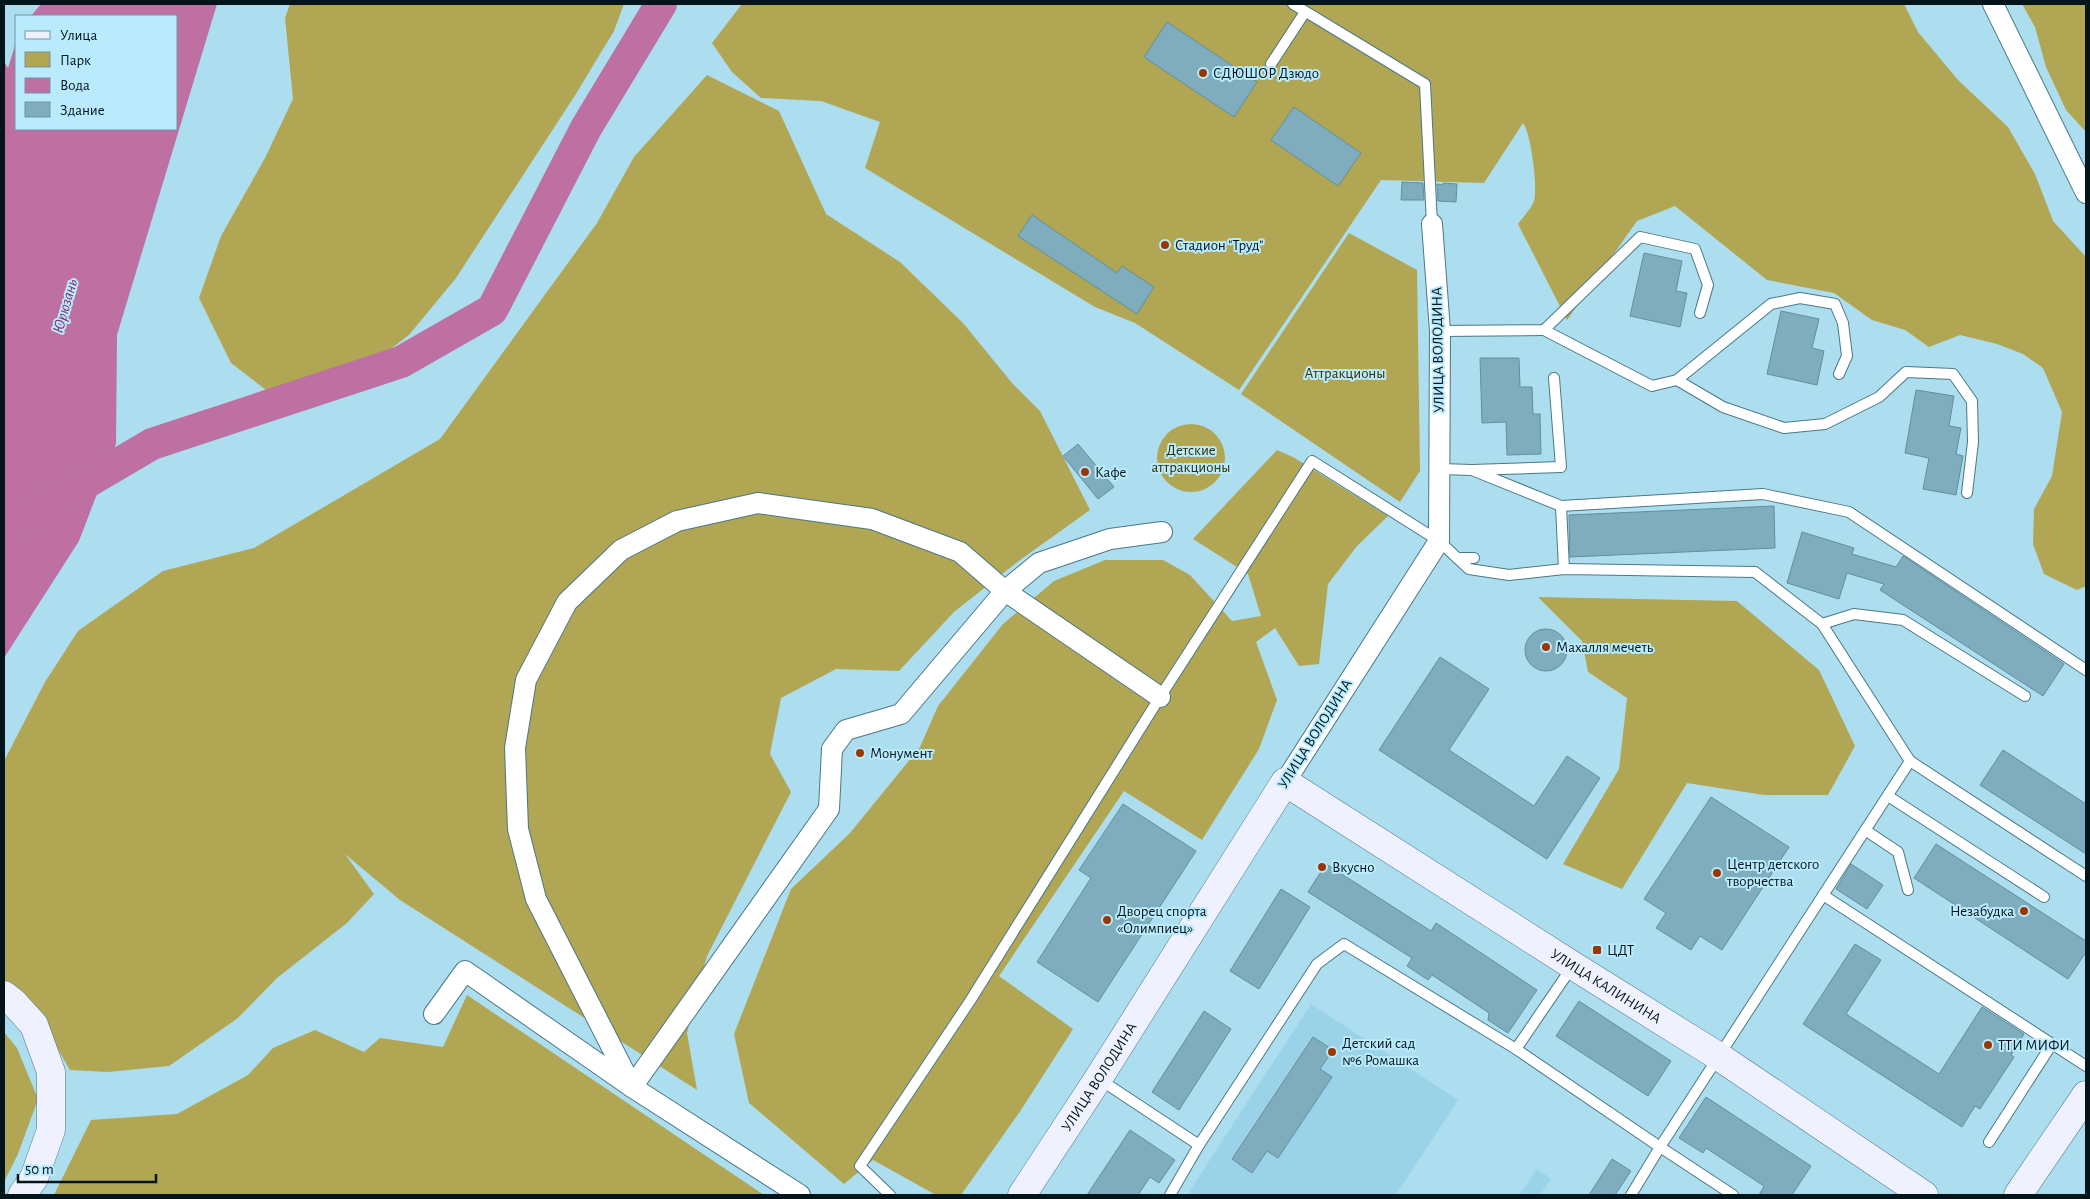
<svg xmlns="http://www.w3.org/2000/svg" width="2090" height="1199" font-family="'Alegreya Sans',sans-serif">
<rect width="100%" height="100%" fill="#addeef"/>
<!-- built -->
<g fill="#9ad3e7">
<path d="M1311,1004L1458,1100L1396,1195H1194L1189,1192Z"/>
<path d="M1537,1169L1551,1179L1540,1195H1519Z"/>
</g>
<!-- green -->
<g fill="#b1a653">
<path d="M290,4H624L614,31L574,97L456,278L409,335L345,384L288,407L231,363L199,298L221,236L265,158L293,99L285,18Z"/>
<path d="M742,4H1904L1918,32L1958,80L2008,127L2035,174L2053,221L2086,257V586L2077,590L2044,574L2033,544L2034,509L2052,476L2062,412L2043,368L2023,354L1997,344L1960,335L1929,347L1905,330L1872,320L1834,293L1767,280L1675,206L1637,221L1567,320L1518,224C1523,217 1531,209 1534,201C1538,187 1531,134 1523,123L1484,183L1381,180L1239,390L1135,323L1095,307L865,168L880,122L821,101L761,98L732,72L712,43Z"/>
<path d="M2022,4H2086V132L2066,110L2046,67L2035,27Z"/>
<path d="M707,75L779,111L826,214L900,262L963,323L1012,383L1040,411L1090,510L1020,560L954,612L899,671L836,669L781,698L770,754L791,792L707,956L687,1033L697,1090L400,900L345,854L374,894L347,923L277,978L238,1018L169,1066L108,1072L70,1070L52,1039L4,985V761L45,682L78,631L163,571L254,548L440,439L597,223L634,157Z"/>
<path d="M1349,233L1417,270L1420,471L1400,502L1241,394Z"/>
<circle cx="1191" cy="458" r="34"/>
<path d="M1277,450L1293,457L1388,516L1357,546L1328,584L1319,664L1299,666L1275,628L1256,642L1277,700L1259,749L1202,840L1124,791L999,976L1073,1029L1021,1110L961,1195H936L873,1160L844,1184L749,1103L734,1034L791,889L850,833L920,747L938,706L1003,624L1054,581L1105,560H1163L1190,575L1232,621L1261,616L1248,574L1193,539Z"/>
<path d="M1538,597L1737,601L1819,670L1855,746L1828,795H1764L1687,783L1622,889L1563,864L1619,769L1627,698L1588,672L1582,641Z"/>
<path d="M467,995L764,1195H54L91,1120L177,1114L248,1075L273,1048L315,1030L364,1052L380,1038L443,1047Z"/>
<path d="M4,1032L17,1048L38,1099L18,1154L4,1182Z"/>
</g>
<!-- water -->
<path fill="#bd70a1" d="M41,4H217L117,335L116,444L79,541L4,658V62L8,68L16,42V129H176V16H31Z"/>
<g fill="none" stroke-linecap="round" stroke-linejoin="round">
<!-- river -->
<path stroke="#bd70a1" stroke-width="32" d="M4,531L152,444L401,362L492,310L586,128L661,4"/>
</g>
<!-- building -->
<g fill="#7fadbe" stroke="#608f9f">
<path d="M1167,22L1257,82L1234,117L1144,57Z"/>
<path d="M1294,107L1361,153L1338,186L1271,140Z"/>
<path d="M1402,182L1423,183L1424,200H1401Z"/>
<path d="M1443,183L1457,184L1456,202L1438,201L1437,184L1443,185Z"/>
<path d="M1032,215L1117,273L1122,266L1154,287L1137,314L1018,236Z"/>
<path d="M1644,253L1682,261L1676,291L1687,293L1680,327L1630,316Z"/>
<path d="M1781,311L1819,319L1812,348L1824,351L1817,385L1767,374Z"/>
<path d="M1480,358H1519L1520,387H1532L1533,414H1540L1541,454L1507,455L1506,422L1482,423Z"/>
<path d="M1916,390L1954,396L1949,426L1961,428L1956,454L1963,456L1956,495L1923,489L1929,458L1905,453Z"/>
<path d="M1078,444L1114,487L1098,499L1063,456Z"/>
<path d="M1774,506L1775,548L1570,557L1569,515Z"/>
<path d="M1802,532L1854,548L1852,554L1896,567L1903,556L2064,664L2043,696L1880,590L1884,584L1847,573L1839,599L1787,583Z"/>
<circle cx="1546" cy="650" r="21"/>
<path d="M1440,657L1489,689L1449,750L1534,806L1567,756L1600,778L1547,859L1379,750Z"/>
<path d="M2003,750L2086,804V854L1980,785Z"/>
<path d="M1711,797L1789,847L1722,950L1700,936L1691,950L1656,928L1666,913L1644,899Z"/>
<path d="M1123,804L1196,851L1098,1002L1037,962L1091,878L1079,870Z"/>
<path d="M1936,844L2086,941V952L2068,979L1914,878Z"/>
<path d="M1326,864L1431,931L1436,923L1537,990L1508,1033L1488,1020L1489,1013L1432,975L1428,980L1407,966L1412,958L1308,892Z"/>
<path d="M1851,864L1883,885L1867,909L1836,889Z"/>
<path d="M1281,889L1310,907L1259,989L1230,971Z"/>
<path d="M1855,944L1881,960L1846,1014L1939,1074L1982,1007L2024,1034L2011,1055L2014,1057L1980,1109L1975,1106L1962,1127L1803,1024Z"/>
<path d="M1579,1001L1671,1061L1648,1096L1556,1036Z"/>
<path d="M1204,1011L1231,1029L1179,1110L1152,1092Z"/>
<path d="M1313,1037L1333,1050L1320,1069L1332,1077L1278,1158L1267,1151L1252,1173L1232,1159Z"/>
<path d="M1706,1097L1811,1166L1792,1195H1759L1764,1186L1706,1148L1703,1153L1679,1138Z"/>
<path d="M1130,1130L1175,1160L1159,1183L1150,1177L1138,1195H1087Z"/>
<path d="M1612,1159L1631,1171L1615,1195H1589Z"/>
</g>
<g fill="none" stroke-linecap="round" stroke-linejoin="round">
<defs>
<g id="lane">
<path d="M1293,4L1425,84L1432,224"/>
<path d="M1271,64L1305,12"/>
<path d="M1544,330L1652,386L1677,380L1771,304L1800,298L1835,304L1843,323L1847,356L1839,374"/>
<path d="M1440,331L1544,330L1640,237L1695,249L1708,285L1700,313"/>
<path d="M1677,380L1723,407L1784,428L1825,424L1879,397L1906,372L1953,374L1972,401L1973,442L1967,493"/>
<path d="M1440,469L1472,470L1561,467L1554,378"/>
<path d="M1472,470L1561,506L1763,494L1849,512L2086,670"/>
<path d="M1561,506L1564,569"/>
<path d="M1457,558H1474"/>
<path d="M1822,624L1854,614L1903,620L2025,696"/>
<path d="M1888,796L2044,897"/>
<path d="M1865,830L1898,852L1908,890"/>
<path d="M1823,895L2086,1066"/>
<path d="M1516,1049L1660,1147L1631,1195"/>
<path d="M1099,1079L1199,1145L1317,964L1344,944L1516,1049L1572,967"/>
<path d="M1989,1142L2052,1044"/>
<path d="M890,1195L860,1166L970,1001L1160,697L1312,461L1439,541L1469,569L1509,575L1564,569L1755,572L1822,624L1910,761"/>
<path d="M1170,1195L1199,1145"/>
<path d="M1733,1195L1660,1147L1910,761L2086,876"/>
</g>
<g id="street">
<path d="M1993,4L2086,193"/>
<path d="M1160,697L1005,591L960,552L872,519L758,503L677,521L621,550L567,602L526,680L515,748L518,829L536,899L632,1087L829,809L832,749L846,730L901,714L1005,591L1039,563L1110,539L1162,532"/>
<path d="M1285,782L1439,541L1440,331L1432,224"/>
<path d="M434,1014L465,971L632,1087L800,1195"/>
</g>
<g id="secondary">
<path d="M4,995L14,1003L34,1025L51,1072V1130L34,1178L22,1195"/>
<path id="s1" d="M1022,1195L1098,1079L1285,782L1572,965L1718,1056L1924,1195"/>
<path d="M2018,1195L2086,1095"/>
</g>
</defs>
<!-- lane casing -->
<use href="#lane" stroke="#4a7887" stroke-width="12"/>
<!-- street casing -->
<use href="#street" stroke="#4a7887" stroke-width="22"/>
<!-- secondary casing -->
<use href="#secondary" stroke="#4a7887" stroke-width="29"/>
<!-- lane -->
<use href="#lane" stroke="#fff" stroke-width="10"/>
<!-- street -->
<use href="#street" stroke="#fff" stroke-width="20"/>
<!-- secondary -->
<use href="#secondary" stroke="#f0f1fe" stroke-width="28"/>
</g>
<!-- markers -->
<g fill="#9a3700" stroke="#baebfd" stroke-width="2">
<circle cx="1203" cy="73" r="5"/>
<circle cx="1165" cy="245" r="5"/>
<circle cx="1085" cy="472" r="5"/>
<circle cx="1546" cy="647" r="5"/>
<circle cx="860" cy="753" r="5"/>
<circle cx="1322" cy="867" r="5"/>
<circle cx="1717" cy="873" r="5"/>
<circle cx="2024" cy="911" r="5"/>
<circle cx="1107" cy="920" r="5"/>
<rect x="1592" y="945" width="10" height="10" rx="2.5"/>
<circle cx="1988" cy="1045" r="5"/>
<circle cx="1332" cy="1052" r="5"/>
</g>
<g text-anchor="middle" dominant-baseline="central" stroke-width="4" stroke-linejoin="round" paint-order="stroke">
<!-- poi labels -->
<g font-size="15" fill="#03151b" stroke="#baebfd" text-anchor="start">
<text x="1213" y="73">СДЮШОР Дзюдо</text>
<text x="1175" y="245">Стадион "Труд"</text>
<text x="1095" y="472">Кафе</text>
<text x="1556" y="647">Махалля мечеть</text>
<text x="870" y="753">Монумент</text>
<text x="1727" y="864">Центр детского<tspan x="1727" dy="17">творчества</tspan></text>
<text x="1332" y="867">Вкусно</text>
<text x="1117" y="911">Дворец спорта<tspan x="1117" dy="17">«Олимпиец»</tspan></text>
<text x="2014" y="911" text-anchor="end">Незабудка</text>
<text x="1607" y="950">ЦДТ</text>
<text x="1342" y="1043">Детский сад<tspan x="1342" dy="17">№6 Ромашка</tspan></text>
<text x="1998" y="1045">ТТИ МИФИ</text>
</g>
<!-- street labels -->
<g font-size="15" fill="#03151b" stroke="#baebfd">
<text transform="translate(1438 350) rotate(-91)">УЛИЦА ВОЛОДИНА</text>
<text transform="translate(1315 734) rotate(-58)">УЛИЦА ВОЛОДИНА</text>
<text stroke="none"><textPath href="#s1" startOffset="870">УЛИЦА КАЛИНИНА</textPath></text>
<text stroke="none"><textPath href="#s1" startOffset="141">УЛИЦА ВОЛОДИНА</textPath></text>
</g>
<!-- park labels -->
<g font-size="15" fill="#332e04" stroke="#baebfd">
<text x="1345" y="373">Аттракционы</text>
<text x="1191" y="450">Детские<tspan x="1191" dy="17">аттракционы</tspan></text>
</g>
<!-- water labels -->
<g font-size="16" font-style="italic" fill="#862a6a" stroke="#baebfd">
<text transform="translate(65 306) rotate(-74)">Юрюзань</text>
</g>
</g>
<!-- border -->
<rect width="2090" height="1199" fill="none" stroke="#03151b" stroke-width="10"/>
<!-- legend -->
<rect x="15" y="15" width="162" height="115" fill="#baebfd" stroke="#7195a3"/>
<rect x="25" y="31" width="25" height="8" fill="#f0f1fe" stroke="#7195a3"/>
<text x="60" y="40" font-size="15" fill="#03151b">Улица</text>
<rect x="25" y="52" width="25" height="15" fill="#b1a653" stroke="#7195a3"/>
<text x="60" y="65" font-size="15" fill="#03151b">Парк</text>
<rect x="25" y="78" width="25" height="15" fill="#bd70a1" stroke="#7195a3"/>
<text x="60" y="90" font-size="15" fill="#03151b">Вода</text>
<rect x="25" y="102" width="25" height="15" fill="#7fadbe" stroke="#7195a3"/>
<text x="60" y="115" font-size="15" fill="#03151b">Здание</text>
<!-- scale -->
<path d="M18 1174v8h138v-8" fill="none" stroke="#03151b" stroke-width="2.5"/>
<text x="25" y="1174" font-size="15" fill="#03151b" stroke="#baebfd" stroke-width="4" paint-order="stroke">50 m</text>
</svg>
